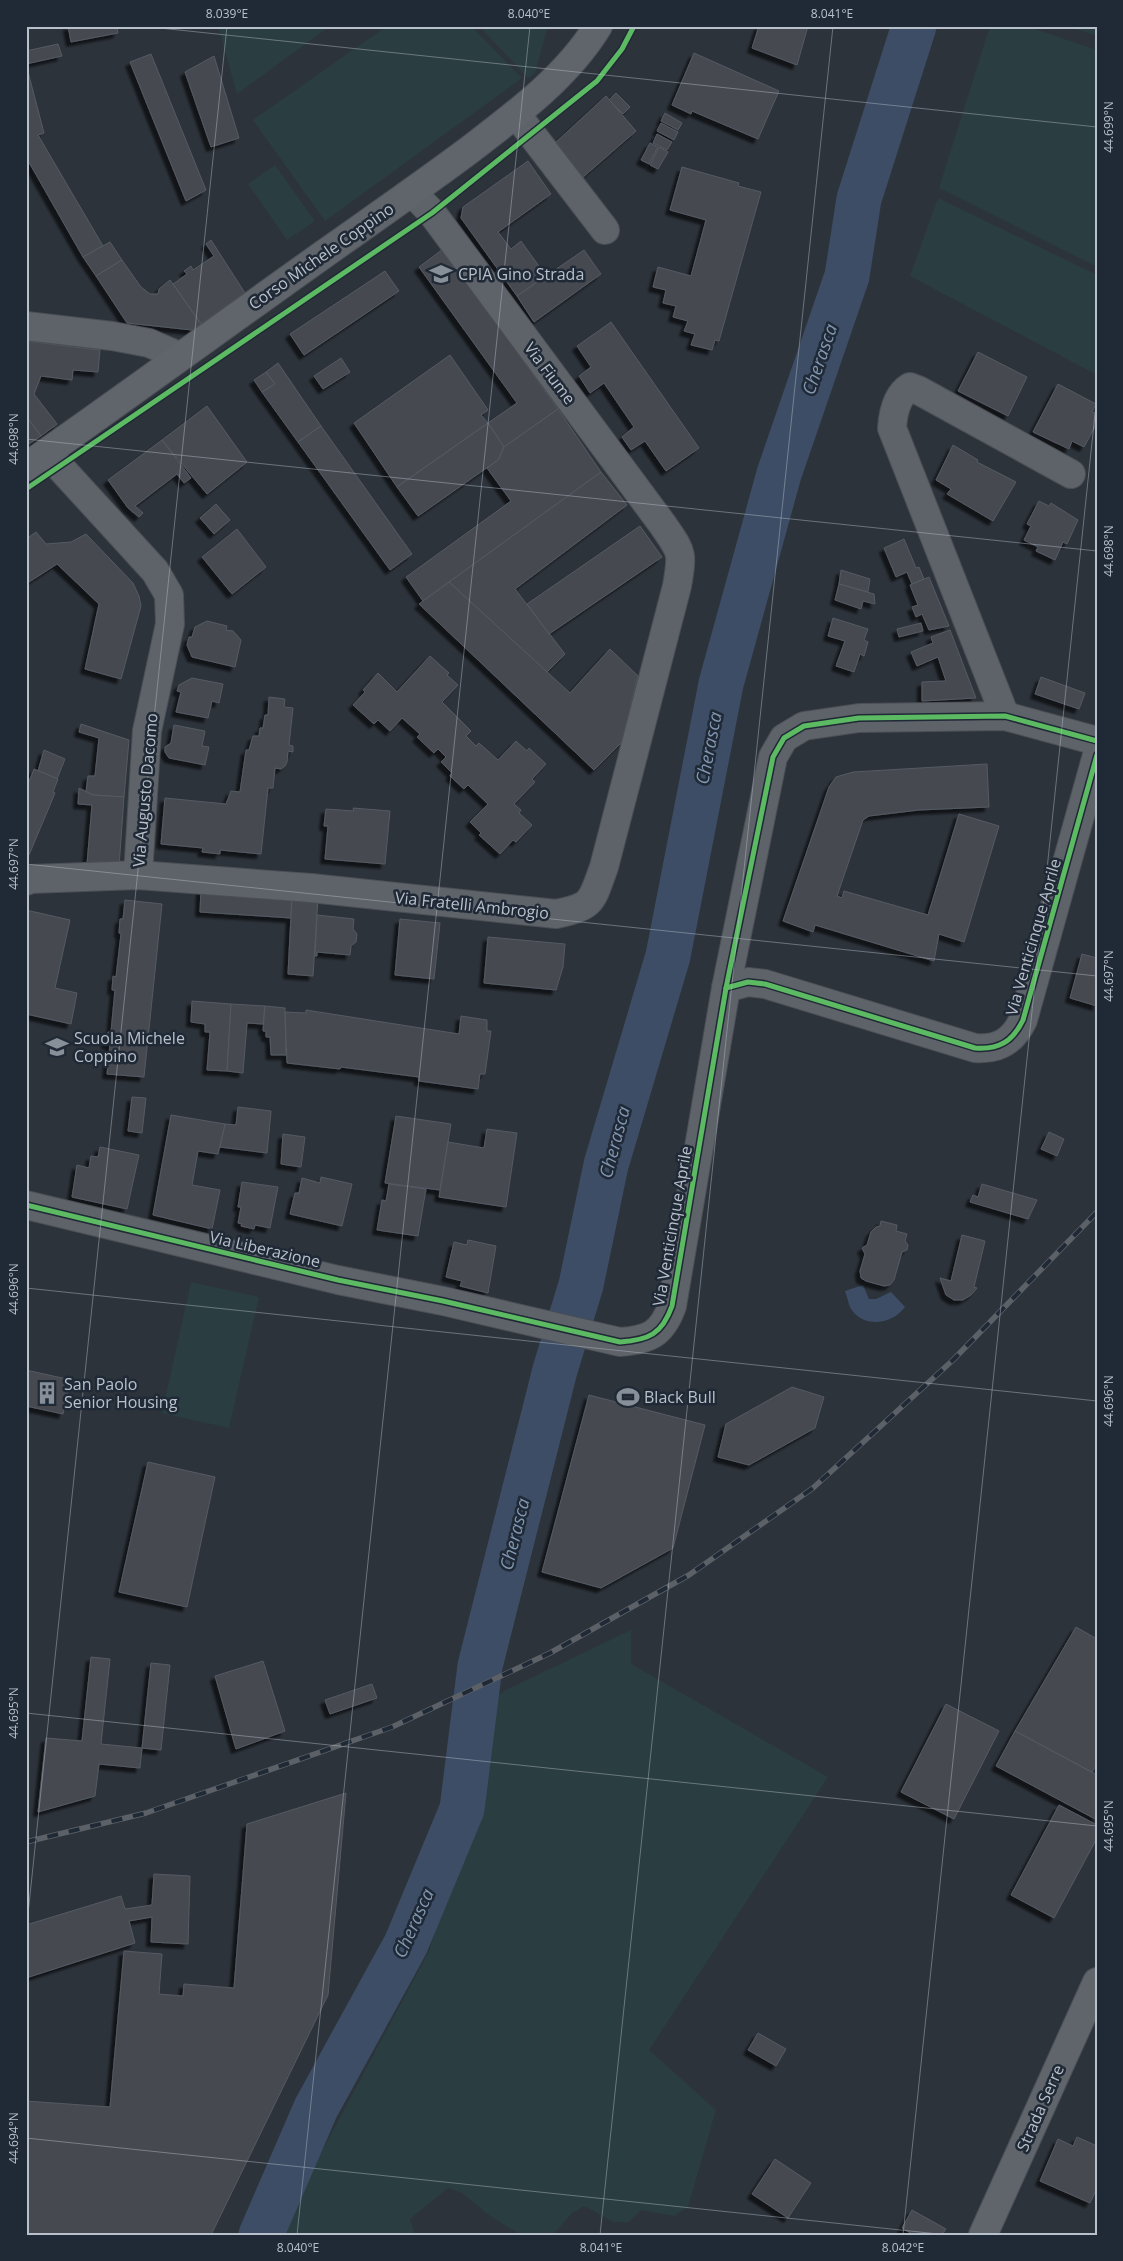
<svg xmlns="http://www.w3.org/2000/svg" width="1123" height="2261" font-family="'Open Sans',sans-serif">
<defs>
<filter id="shadow"><feDropShadow dx="-4.5" dy="4.5" stdDeviation="1" flood-color="#0009"/></filter>
</defs>
<rect width="100%" height="100%" fill="#2d333b"/>
<!-- green -->
<g fill="#2a3d41">
<path d="M218,26H330L237,94Z"/>
<path d="M387,26H471L522,78L325,221L253,120Z"/>
<path d="M479,26H548L535,73L528,78Z"/>
<path d="M990,26H1026L1097,50V267L939,188Z"/>
<path d="M1067,26H1097V36Z"/>
<path d="M275,165L315,221L287,240L248,184Z"/>
<path d="M938,198L1097,275V375L910,276Z"/>
<path d="M191,1282L259,1297L229,1428L162,1413Z"/>
<path d="M631,1630V1664L828,1777L649,2050L716,2110L688,2207L674,2216L641,2210L629,2222H613L585,2206L572,2213L553,2235H521L490,2216L462,2193L448,2188L410,2219L415,2235H277L429,1951L449,1887L492,1700L506,1690Z"/>
</g>
<!-- water -->
<path fill="#3c4d65" d="M863,1285L869,1299H876L891,1292L905,1307C892,1325 862,1329 850,1307C848,1302 847,1296 845,1291Z"/>
<g fill="none" stroke-linecap="round" stroke-linejoin="round">
<!-- river -->
<path stroke="#3c4d65" stroke-width="45" d="M261,2235L316,2108L406,1944L462,1809L480,1666L555,1370L581,1285L606,1165L668,956L721,684L779,474L847,276L859,199L914,26"/>
</g>
<!-- building -->
<g fill="#464a51" stroke="#555a63" filter="url(#shadow)">
<path d="M68,26H117L118,33L71,42Z"/>
<path d="M759,26H808L797,65L752,48Z"/>
<path d="M58,44L62,56L26,64L44,133L38,135L103,246L83,257L26,157V51Z"/>
<path d="M694,53L779,91L758,139L692,111L691,114L672,105Z"/>
<path d="M151,54L206,190L186,201L130,62Z"/>
<path d="M214,56L239,138L211,147L185,72Z"/>
<path d="M616,93L630,107L623,114L609,100Z"/>
<path d="M606,96L636,131L582,178L553,145Z"/>
<path d="M665,113L682,123L678,130L661,121Z"/>
<path d="M661,123L678,132L674,140L657,131Z"/>
<path d="M657,134L672,142L667,150L653,143Z"/>
<path d="M650,143L658,147L649,164L641,160Z"/>
<path d="M659,147L668,152L658,169L650,165Z"/>
<path d="M528,161L551,194L498,232L511,249L521,241L546,276L517,296L461,218L463,207Z"/>
<path d="M682,167L739,183L738,186L761,192L719,341L715,340L712,350L691,345L695,334L684,331L688,321L673,317L676,306L663,303L666,290L653,287L658,267L691,276L706,220L670,210Z"/>
<path d="M211,240L245,293L201,324L173,284L187,274L184,271L191,266L193,270L214,256L206,244Z"/>
<path d="M110,242L122,260L96,276L83,257Z"/>
<path d="M443,249L558,409L504,447L488,423L517,403L419,267Z"/>
<path d="M584,250L601,274L534,322L517,296Z"/>
<path d="M122,260L141,287L150,294H158L159,289L170,280L201,324L192,330L127,323L96,276Z"/>
<path d="M385,271L399,291L304,355L290,334Z"/>
<path d="M611,322L699,448L666,471L645,441L631,450L622,437L634,427L604,383L590,393L579,376L591,367L577,346Z"/>
<path d="M26,341L100,350L98,372L73,370L72,380L41,376L34,394L57,424L41,436L26,416Z"/>
<path d="M978,352L1027,377L1008,416L958,391Z"/>
<path d="M450,355L488,410L481,415L488,423L397,487L354,423Z"/>
<path d="M341,358L350,372L323,389L314,376Z"/>
<path d="M278,363L321,426L298,442L262,392L275,384L266,372Z"/>
<path d="M266,372L275,384L262,392L254,380Z"/>
<path d="M1058,384L1096,404L1092,412L1097,414V423L1084,447L1072,441L1069,449L1033,432Z"/>
<path d="M207,406L247,462L207,494L162,440Z"/>
<path d="M558,409L601,472L423,601L406,577L511,501L487,468L498,460L504,447Z"/>
<path d="M26,416L41,436L26,446Z"/>
<path d="M488,423L504,447L498,460L418,516L397,487Z"/>
<path d="M321,426L412,554L390,570L298,442Z"/>
<path d="M162,440L191,478L184,483L177,474L135,506L143,513L139,517L128,508L108,480Z"/>
<path d="M953,445L978,460L977,462L1016,482L993,521L947,494L951,489L936,480Z"/>
<path d="M601,472L627,505L515,589L565,654L547,672L449,582Z"/>
<path d="M1039,501L1049,506L1051,503L1078,520L1067,544L1063,542L1055,560L1036,551L1038,547L1024,540L1031,526L1027,524Z"/>
<path d="M216,504L230,520L214,534L200,518Z"/>
<path d="M640,526L662,557L549,634L527,604Z"/>
<path d="M237,529L266,567L232,594L202,557Z"/>
<path d="M36,532L46,544L71,542L86,534L133,583L139,596L141,606L121,679L85,669L99,604L57,564L26,584V539Z"/>
<path d="M904,539L916,568L919,567L924,579L912,584L907,572L896,577L884,548Z"/>
<path d="M841,570L870,579L868,592L839,584Z"/>
<path d="M929,577L949,626L929,630L922,614L916,617L912,607L918,605L910,585Z"/>
<path d="M449,582L570,693L610,649L638,676L622,742L594,770L419,604Z"/>
<path d="M839,584L874,594L875,604L863,601L861,609L835,600Z"/>
<path d="M833,618L868,629L864,640L868,642L864,656L860,654L854,672L836,666L845,641L828,636Z"/>
<path d="M207,621L227,626L226,630L233,631L241,640L235,667L192,657L187,645L189,637H192L195,627Z"/>
<path d="M921,623L923,631L899,637L897,629Z"/>
<path d="M950,630L976,698L922,701V682L946,681L938,657L917,666L911,652L933,643L931,637Z"/>
<path d="M430,656L449,673L447,675L458,685L442,702L471,731L466,736L476,746L479,743L498,760L516,741L527,751L529,748L546,764L532,779L535,782L514,804L521,810L519,813L532,825L516,842L513,840L500,854L479,835L481,833L470,822L488,804L468,785L464,789L450,776L452,773L441,762L446,757L438,749L434,753L417,737L420,734L402,718L390,731L378,720L374,724L353,705L365,692L363,690L378,673L397,692Z"/>
<path d="M1041,677L1085,693L1079,709L1035,694Z"/>
<path d="M192,678L223,684L219,703L212,701L208,718L176,712L181,692L177,691L179,685Z"/>
<path d="M269,697L285,699L284,707L293,708L289,745L293,746V752L288,751L287,762L285,766L281,769L275,768L273,788H268L261,854L220,850V854L202,852L203,848L161,844L165,798L226,804L231,791L240,792L246,750H249L253,736H259L260,728H263L265,715H268Z"/>
<path d="M81,724L129,740L124,797L93,795L86,792L88,776H95L99,738L79,732Z"/>
<path d="M174,725L205,731L202,746L209,747L205,765L169,758L165,752V747L171,743Z"/>
<path d="M44,750L65,759L57,779L38,771Z"/>
<path d="M987,764L989,807L919,810L869,816L863,820L837,896L842,898L844,891L928,915L959,814L999,826L964,942L939,934L934,961L815,925L813,932L783,921L829,787L836,777L853,772Z"/>
<path d="M34,769L58,779L53,792L55,793L29,855L26,854V789Z"/>
<path d="M79,788L93,795L124,797L119,867L87,864L92,805L78,804Z"/>
<path d="M353,808L390,811L385,864L325,859L328,826H324L326,809L354,811Z"/>
<path d="M201,889L292,896L291,918L200,912Z"/>
<path d="M292,896L318,898L313,976L288,974Z"/>
<path d="M125,900L162,904L144,1077L107,1074L110,1044H106L108,1032H111L115,990H112L113,976L116,977L121,934L119,933L120,919H123Z"/>
<path d="M26,910L70,920L55,988L77,993L71,1024L26,1014Z"/>
<path d="M317,915L354,919L353,929L357,934L356,942L351,946L350,955L317,952V956H315Z"/>
<path d="M400,919L440,923L434,979L395,975Z"/>
<path d="M488,937L565,944L563,967L556,990L484,983Z"/>
<path d="M1082,954L1097,958V1006L1070,998Z"/>
<path d="M192,1001L231,1004L227,1071L207,1070L210,1032H205V1024L191,1022Z"/>
<path d="M231,1004L265,1006L263,1024L247,1023L243,1073L227,1071Z"/>
<path d="M265,1006L285,1008L286,1055H271L270,1037H266V1031H263Z"/>
<path d="M306,1010L459,1034L461,1016L487,1020V1031H491L485,1074H480L478,1089L419,1081V1077L341,1067L340,1069L287,1063L285,1012L306,1013Z"/>
<path d="M132,1097L146,1098L142,1133L128,1131Z"/>
<path d="M238,1107L271,1111L267,1153L220,1147L225,1124L236,1125Z"/>
<path d="M171,1115L225,1124L218,1154L198,1151L192,1185L220,1190L212,1229L153,1215Z"/>
<path d="M396,1116L451,1124L440,1190L385,1183Z"/>
<path d="M487,1129L517,1133L506,1207L439,1197L448,1142L484,1148Z"/>
<path d="M1049,1132L1064,1139L1057,1156L1041,1149Z"/>
<path d="M283,1134L305,1137L301,1167L281,1164Z"/>
<path d="M100,1147L139,1155L127,1209L72,1197L77,1165L89,1168L91,1156L98,1157Z"/>
<path d="M321,1177L352,1184L342,1226L290,1214L295,1193H299L302,1178L320,1183Z"/>
<path d="M242,1182L278,1187L270,1228L255,1225L254,1229L241,1226L242,1224L238,1223L241,1207H238Z"/>
<path d="M389,1184L426,1189L418,1236L377,1230L382,1200L386,1201Z"/>
<path d="M982,1184L1037,1200L1028,1219L970,1202L973,1195L978,1197Z"/>
<path d="M881,1221L897,1225L896,1231L907,1234L905,1241L908,1245L907,1250L902,1252L894,1280L890,1285L884,1286L866,1281L861,1278L860,1271L865,1254L862,1248L867,1245L871,1232L876,1227L880,1226Z"/>
<path d="M962,1235L985,1241L974,1287L977,1288L971,1295L963,1300H954L946,1295L940,1278L951,1281Z"/>
<path d="M468,1240L496,1246L488,1293L460,1286L462,1281L446,1277L454,1242L467,1245Z"/>
<path d="M26,1370L71,1380L63,1414L26,1406Z"/>
<path d="M792,1387L824,1397L815,1428L749,1465L718,1457L726,1424Z"/>
<path d="M589,1395L705,1425L673,1548L601,1588L542,1572Z"/>
<path d="M148,1462L215,1477L187,1607L119,1592Z"/>
<path d="M1076,1627L1097,1639V1764L1092,1772L1015,1731Z"/>
<path d="M91,1657L110,1659L101,1744L142,1748L140,1768L99,1764L95,1796L38,1812L46,1738L82,1741Z"/>
<path d="M263,1661L285,1731L236,1749L215,1676Z"/>
<path d="M151,1663L170,1665L161,1750L142,1748Z"/>
<path d="M372,1684L377,1698L330,1714L325,1700Z"/>
<path d="M946,1704L999,1731L954,1819L901,1792Z"/>
<path d="M1015,1731L1097,1775V1820L996,1766Z"/>
<path d="M346,1793L328,1995L211,2235H26V2101L110,2107L124,1951L162,1954L159,1994L183,1996L184,1984L234,1988L247,1824Z"/>
<path d="M1059,1805L1097,1825V1838L1054,1918L1011,1895Z"/>
<path d="M154,1874L190,1876L188,1944L151,1942L152,1917L129,1921L135,1943L26,1978V1925L121,1896L125,1909L152,1905Z"/>
<path d="M758,2033L786,2049L776,2066L748,2050Z"/>
<path d="M1077,2137L1097,2146V2188L1090,2203L1040,2181L1058,2139L1073,2146Z"/>
<path d="M775,2159L811,2183L788,2218L752,2194Z"/>
<path d="M912,2210L946,2229L942,2235H914L902,2228Z"/>
</g>
<g fill="none" stroke-linecap="round" stroke-linejoin="round">
<defs>
<g id="minor">
<path d="M516,114L605,230"/>
<path d="M26,326L112,336L149,343L179,356"/>
<path d="M47,453L155,571L169,595L170,624L147,731L138,875"/>
<path d="M1005,716L892,428C893,414 897,395 910,387L918,390L1071,474"/>
<path d="M26,881L31,879L138,875L311,888L556,914C594,906 591,902 604,867L677,586C683,551 682,553 663,525L432,213L412,192"/>
<path d="M726,988L748,982L765,984L975,1048C999,1050 1013,1041 1023,1020L1097,755"/>
<path d="M26,1205L338,1280L443,1301L620,1342C649,1340 662,1334 672,1306L726,988L773,757L784,738L804,726L859,718L1005,716L1097,741"/>
</g>
<g id="major">
<path d="M26,467C126,397 224,325 324,254C372,220 421,186 468,151C515,115 567,77 598,26"/>
<path d="M983,2235L1097,1982"/>
</g>
</defs>
<!-- minor casing -->
<use href="#minor" stroke="#4b4f55" stroke-width="30"/>
<!-- major casing -->
<use href="#major" stroke="#4b5058" stroke-width="30"/>
<!-- minor -->
<use href="#minor" stroke="#5e6269" stroke-width="28"/>
<!-- major -->
<use href="#major" stroke="#60646b" stroke-width="28"/>
<defs>
<path id="rail" d="M26,1842L146,1813L392,1727L550,1653L689,1575L813,1488L953,1360L1097,1212"/>
</defs>
<!-- rail casing -->
<use href="#rail" stroke="#5c6067" stroke-width="5.5"/>
<!-- rail -->
<use href="#rail" stroke="#202936" stroke-width="4" stroke-dasharray="11" stroke-linecap="butt"/>
<defs>
<g id="cycleway">
<path d="M26,489L432,213L597,81L622,49L634,26"/>
<path d="M726,988L748,982L765,984L975,1048C999,1050 1013,1041 1023,1020L1097,755"/>
<path d="M26,1205L338,1280L443,1301L620,1342C649,1340 662,1334 672,1306L726,988L773,757L784,738L804,726L859,718L1005,716L1097,741"/>
</g>
</defs>
<!-- cycleway casing -->
<use href="#cycleway" stroke="#202936" stroke-width="8"/>
<!-- cycleway -->
<use href="#cycleway" stroke="#5cba63" stroke-width="5"/>
</g>
<!-- ticks -->
<path fill="none" stroke="#b8c0cb" stroke-width="1" stroke-opacity="0.45" d="M141,26L1097,127M26,439L1097,551M26,864L1097,976M26,1288L1097,1401M26,1713L1097,1826M26,1933L227,26M26,2138L948,2235M297,2235L530,26M600,2235L833,26M903,2235L1097,395"/>
<!-- icons -->
<defs>
<symbol id="school-bare" viewBox="-9 -9 18 18"><path d="M0-5L7-2L0 1L-7-2ZM-4 1L0 2.5L4 1V4Q0 6-4 4Z" fill="#878f99" stroke="#202936" stroke-width="2.5" paint-order="stroke"/></symbol>
<symbol id="building-bare" viewBox="-9 -9 18 18"><path d="M-4-6H4V6H1V3H-1V6H-4ZM-2.5-4.3h1.7v1.8h-1.7ZM.8-4.3h1.7v1.8H.8ZM-2.5-1h1.7V.8h-1.7ZM.8-1h1.7V.8H.8Z" fill="#878f99" stroke="#202936" stroke-width="2.5" paint-order="stroke"/></symbol>
<symbol id="stadium-bare" viewBox="-9 -9 18 18"><path d="M0-5a6.5 5 0 1 0 0 10a6.5 5 0 1 0 0-10ZM-3.5-1.8h7v3.6h-7Z" fill="#878f99" stroke="#202936" stroke-width="2.5" paint-order="stroke"/></symbol>
</defs>
<g fill-rule="evenodd">
<use href="#school-bare" x="425" y="258" width="32" height="32"/>
<use href="#school-bare" x="41" y="1031" width="32" height="32"/>
<use href="#building-bare" x="31" y="1377" width="32" height="32"/>
<use href="#stadium-bare" x="612" y="1381" width="32" height="32"/>
</g>
<g text-anchor="middle" dominant-baseline="central" stroke-width="5" stroke-linejoin="round" paint-order="stroke">
<!-- street labels -->
<g font-size="16" fill="#b8c0cb" stroke="#202936">
<text transform="translate(321 256) rotate(-35)">Corso Michele Coppino</text>
<text transform="translate(550 373) rotate(53)">Via Fiume</text>
<text transform="translate(145 790) rotate(-85)">Via Augusto Dacomo</text>
<text transform="translate(472 905) rotate(6)">Via Fratelli Ambrogio</text>
<text transform="translate(1033 937) rotate(-74)">Via Venticinque Aprile</text>
<text transform="translate(672 1226) rotate(-80)">Via Venticinque Aprile</text>
<text transform="translate(265 1249) rotate(13)">Via Liberazione</text>
<text transform="translate(1040 2108) rotate(-66)">Strada Serre</text>
</g>
<!-- poi labels -->
<g font-size="16" fill="#b8c0cb" stroke="#202936" text-anchor="start">
<text x="458" y="274">CPIA Gino Strada</text>
<text x="74" y="1038">Scuola Michele<tspan x="74" dy="18">Coppino</tspan></text>
<text x="64" y="1384">San Paolo<tspan x="64" dy="18">Senior Housing</tspan></text>
<text x="644" y="1397">Black Bull</text>
</g>
<!-- water labels -->
<g font-size="18" font-style="italic" fill="#8196b1" stroke="#202936">
<text transform="translate(819 359) rotate(-71)">Cherasca</text>
<text transform="translate(708 748) rotate(-79)">Cherasca</text>
<text transform="translate(614 1142) rotate(-75)">Cherasca</text>
<text transform="translate(514 1534) rotate(-76)">Cherasca</text>
<text transform="translate(413 1923) rotate(-66)">Cherasca</text>
</g>
</g>
<!-- border -->
<rect width="1123" height="2261" fill="none" stroke="#202936" stroke-width="55"/>
<rect x="28" y="28" width="1068" height="2206" fill="none" stroke="#b8c0cb" stroke-width="2"/>
<g font-size="12" text-anchor="middle" fill="#b8c0cb">
<text x="227" y="18">8.039°E</text>
<text x="529" y="18">8.040°E</text>
<text x="832" y="18">8.041°E</text>
<text transform="translate(1109 127) rotate(-90)" y="4">44.699°N</text>
<text transform="translate(14 439) rotate(-90)" y="4">44.698°N</text>
<text transform="translate(1109 551) rotate(-90)" y="4">44.698°N</text>
<text transform="translate(14 864) rotate(-90)" y="4">44.697°N</text>
<text transform="translate(1109 976) rotate(-90)" y="4">44.697°N</text>
<text transform="translate(14 1289) rotate(-90)" y="4">44.696°N</text>
<text transform="translate(1109 1401) rotate(-90)" y="4">44.696°N</text>
<text transform="translate(14 1713) rotate(-90)" y="4">44.695°N</text>
<text transform="translate(1109 1826) rotate(-90)" y="4">44.695°N</text>
<text transform="translate(14 2138) rotate(-90)" y="4">44.694°N</text>
<text x="298" y="2252">8.040°E</text>
<text x="601" y="2252">8.041°E</text>
<text x="903" y="2252">8.042°E</text>
</g>
</svg>
